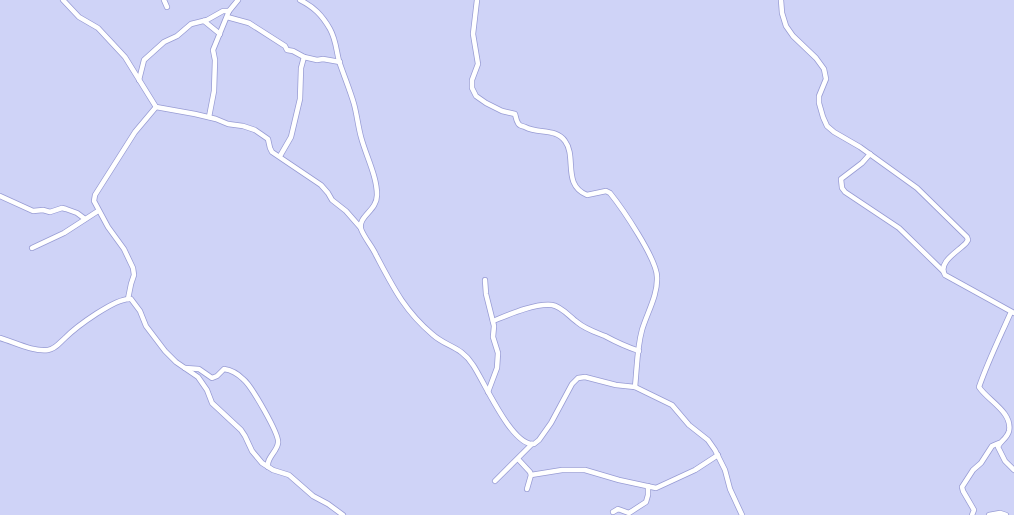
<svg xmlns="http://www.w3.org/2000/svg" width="1014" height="515" font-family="Georgia,serif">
<rect width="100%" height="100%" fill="#cfd3f7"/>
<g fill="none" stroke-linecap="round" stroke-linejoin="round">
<defs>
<g id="minor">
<path d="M63,0L79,17L98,28L125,57L156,107L195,114L216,119L228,124L243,126L255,130L268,139L270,148L272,152L321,185L328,193L332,200L346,211L360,227"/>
<path d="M164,0L167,7"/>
<path d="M300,0C314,7 322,15 330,29C336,40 336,49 339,61C344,76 350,90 354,104C357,115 358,126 361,137C366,156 377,176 377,195C377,211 358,216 361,229C365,239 372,246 376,255C393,287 404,310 432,334C446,347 461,346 473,365C484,381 512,447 534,444L539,440L551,423L572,384L578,378L585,377L616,385L635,387L672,405L689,425L708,440L715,450L725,470L730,489L742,515"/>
<path d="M477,0L473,34L478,64L472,80V88L476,96L486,103L502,111L515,114C516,117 516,120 518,123C519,126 523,126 525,127C538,134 556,128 565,141C577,157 562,185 587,195L606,191L610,193C622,208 657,259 657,277C658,295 647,313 642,330C637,348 637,368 635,387"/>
<path d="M781,0L782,13L786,26L793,36L816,58L824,69L826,79L819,96V103L823,117L827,126L834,132L860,147L917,188L967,237L968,240L966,243C959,251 937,262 945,275L1014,313"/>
<path d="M227,17L249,23L285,46L287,50L293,51L304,57L317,60L323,59L340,62"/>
<path d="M204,21L220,34"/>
<path d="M139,80L144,60L164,42L177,36L191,24L207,20L223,11H229"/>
<path d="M209,117L214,91L215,60L213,50L229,11L238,0"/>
<path d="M870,154L862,163L841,179L842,188L845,192L899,228L943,271"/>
<path d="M280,156L291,137L300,99L301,68L304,57"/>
<path d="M0,196L33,211L43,210L50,212L62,208L66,209L77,213L85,219"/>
<path d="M32,248L64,233L98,211"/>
<path d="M485,280L486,294L494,326L493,337L498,353L497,368L488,392"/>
<path d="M128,299L131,284L134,275L133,268L124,249L108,227L94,201L95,195L135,132L156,107"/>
<path d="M1011,312C1000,337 988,361 979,387C987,400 1013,412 1009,431C1007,439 1000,441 998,447L1005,461L1014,470"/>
<path d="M493,321C508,315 535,303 552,305C561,306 570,317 577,322C585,329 595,332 605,336C616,342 627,347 639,351"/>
<path d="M0,338C14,342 33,352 48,350C56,349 60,342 65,338C76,327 116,297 131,299L140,311L146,326L165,351L176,362L198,377L207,390L212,403L241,430L245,436L252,451L262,463L273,470L289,475L313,496L328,504L343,515"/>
<path d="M185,368L199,369L212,378L217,376L224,369C231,370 238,374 243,379C251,385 280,435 278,443C277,452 266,458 268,467"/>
<path d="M518,459L530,472L531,475L527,489"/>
<path d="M531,475L562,470H585L619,480L656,488L695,470L718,455"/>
<path d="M495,481L532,444"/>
<path d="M613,512L618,509L629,513L646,502L648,495V486"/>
<path d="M972,515L974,510L963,491L962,487L973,470L981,463L992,446L999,443"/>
<path d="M989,515L1000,513L1006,515"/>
</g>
</defs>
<!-- minor casing -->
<use href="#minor" stroke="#989cd4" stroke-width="6"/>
<!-- minor -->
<use href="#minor" stroke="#fff" stroke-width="4.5"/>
</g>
</svg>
